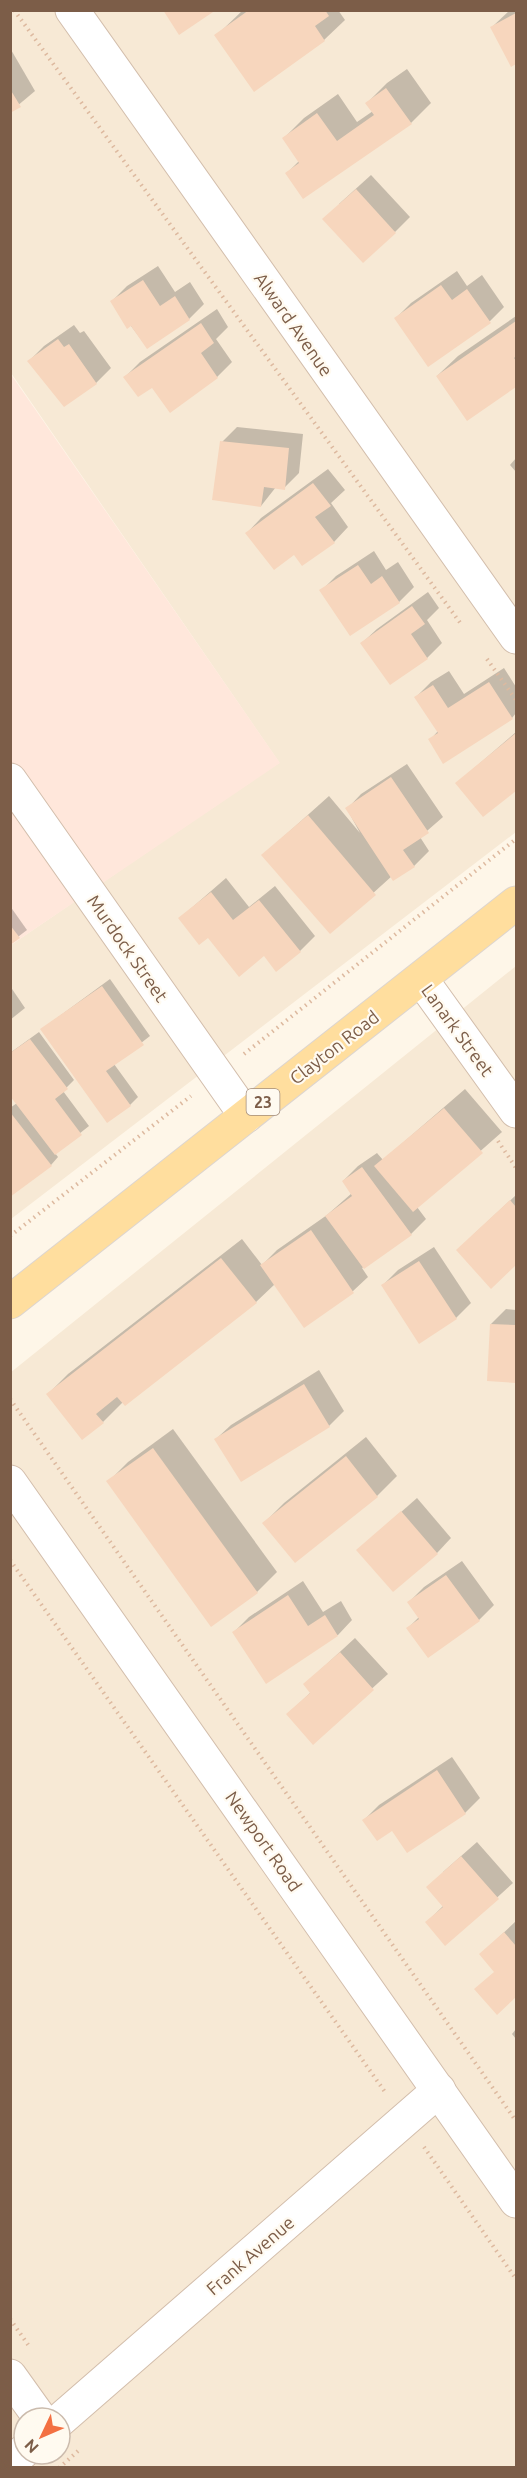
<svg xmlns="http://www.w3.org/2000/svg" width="527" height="2478" font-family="Ubuntu,sans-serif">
<rect width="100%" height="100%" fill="#fef6e8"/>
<!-- residential -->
<g fill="#f7e9d5" fill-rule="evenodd">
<path d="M11,11H516V832L11,1219V945L279,762L11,373Z"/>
<path d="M516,966V2467H11L10,1373ZM24,2418H60V2454H24Z"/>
</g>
<!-- commercial -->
<path fill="#ffe7db" d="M10,373L280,763L11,945H10Z"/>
<!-- shadow -->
<g fill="#0003">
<path d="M243,10H338L345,20L324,40L254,90L216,36Z"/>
<path d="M510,10H516V62L511,65L492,27Z"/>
<path d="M10,48L35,91L10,112Z"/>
<path d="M407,69L431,103L411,123L287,173L299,161L284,138L304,118L338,94L357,122L373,111L367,103L387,83Z"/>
<path d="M371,175L410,217L395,232L339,204Z"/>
<path d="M158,266L175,292L190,282L204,304L189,319L147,347L112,301L127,286Z"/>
<path d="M457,271L467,286L482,275L504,307L490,321L396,318L411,303Z"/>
<path d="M217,309L228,327L216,339L232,362L217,377L170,411L152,386L125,377L140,362Z"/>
<path d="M516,316V385L467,419L437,376L458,356Z"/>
<path d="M74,325L80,333L84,331L111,368L96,383L65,405L29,361L44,346Z"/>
<path d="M237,427L303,434L299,473L284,488L276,487L261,506L222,442Z"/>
<path d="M516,458V472L510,465Z"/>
<path d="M328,469L345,490L331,503L348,527L334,542L294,553L247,533L261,518Z"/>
<path d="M374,551L386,570L398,562L414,587L399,602L321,591L336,576Z"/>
<path d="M428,592L439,608L427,620L442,643L427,658L390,683L362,643L377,629Z"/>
<path d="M504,668L516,687V713L512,718L430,740L438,731L416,697L431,682L449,671L464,694Z"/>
<path d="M516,732V789L483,815L457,783Z"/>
<path d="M407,764L443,817L420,837L429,851L414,866L394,879L392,876L330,932L263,855L329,796L360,833L347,809L361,794Z"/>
<path d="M226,878L249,907L275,886L315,936L300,951L264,954L208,936L180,918Z"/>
<path d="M10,906L27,930L10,943Z"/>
<path d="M110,979L150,1036L114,1064L138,1097L130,1105L42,1029Z"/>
<path d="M10,986L25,1008L10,1020Z"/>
<path d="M39,1032L74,1080L63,1091L89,1126L55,1153L58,1157L51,1165L10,1195V1108L17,1103L10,1053Z"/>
<path d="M465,1089L502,1132L417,1207L426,1219L411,1234L362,1268L368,1277L353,1291L304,1326L275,1284L256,1302L123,1402L103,1422L48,1394L68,1374L242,1239L262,1265L277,1250L327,1215L352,1193L343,1181L358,1166L377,1153L383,1160Z"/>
<path d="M516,1195V1263L491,1286L473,1235Z"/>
<path d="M434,1247L471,1303L456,1318L383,1285L398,1270Z"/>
<path d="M506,1309L516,1310V1381L489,1380L491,1324Z"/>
<path d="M319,1370L344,1411L329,1426L216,1439L231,1425Z"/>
<path d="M173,1429L277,1572L257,1592L108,1482L128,1462Z"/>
<path d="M366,1437L397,1476L377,1496L264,1523L284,1503Z"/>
<path d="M417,1498L451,1538L437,1553L358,1550Z"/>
<path d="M462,1561L494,1605L479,1620L408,1628L419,1617L409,1602L424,1587Z"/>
<path d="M303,1581L323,1612L341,1601L352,1620L338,1635L234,1632L249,1617Z"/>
<path d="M355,1638L388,1674L313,1742L288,1714L311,1692L305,1684Z"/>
<path d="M452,1757L480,1798L465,1813L393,1829L364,1820L379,1805Z"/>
<path d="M477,1842L513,1883L446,1944L427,1922L444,1905L443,1872Z"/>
<path d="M516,1921V1995L497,2013L495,1971L481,1954Z"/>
<path d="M516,2029V2039L512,2034Z"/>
</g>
<!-- building -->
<g fill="#f7d6bd">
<path d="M163,10H216L179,35Z"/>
<path d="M249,10H325L329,16L315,26L325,41L254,92L214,35Z"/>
<path d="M516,13V64L511,67L490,27Z"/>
<path d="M386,88L412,124L303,199L285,173L299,163L282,138L317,113L337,141L374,115L365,103Z"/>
<path d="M10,89L21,107L10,113Z"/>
<path d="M356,189L396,233L363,263L322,219Z"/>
<path d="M143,280L160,306L175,296L190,320L147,349L131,326L127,329L110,301Z"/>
<path d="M441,285L452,300L467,289L491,323L428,367L394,318Z"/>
<path d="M516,321V356L514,358L516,361V387L467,421L436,376Z"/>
<path d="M201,323L214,343L201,353L218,378L170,413L152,388L138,397L123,377Z"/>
<path d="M58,339L64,347L69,344L97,384L64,407L27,361Z"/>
<path d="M220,441L289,448L285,490L264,487L261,507L212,500Z"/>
<path d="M313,483L331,506L315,517L335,543L302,566L294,555L274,570L245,533Z"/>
<path d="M358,565L371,584L382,576L400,603L350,636L319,590Z"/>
<path d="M412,606L425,624L411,634L428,659L390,685L360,643Z"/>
<path d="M489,682L513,719L443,764L428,739L438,733L414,697L433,685L448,708Z"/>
<path d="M516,733V791L483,817L455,783Z"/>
<path d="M391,777L429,833L403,850L415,867L393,881L345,808Z"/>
<path d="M308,815L376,895L330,934L261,855Z"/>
<path d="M211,892L233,920L259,900L301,952L276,972L264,956L239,977L208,938L199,945L178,918Z"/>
<path d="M10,925L20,938L10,945Z"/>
<path d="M102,986L144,1045L106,1071L131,1106L107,1123L40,1029Z"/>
<path d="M30,1039L68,1089L55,1099L82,1135L55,1155L10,1096V1053Z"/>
<path d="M444,1108L483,1153L413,1212L374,1166Z"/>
<path d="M10,1112L52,1166L10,1197Z"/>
<path d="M362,1167L412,1235L364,1269L325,1216L352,1196L342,1181Z"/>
<path d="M510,1200L516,1207V1265L491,1289L456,1250Z"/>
<path d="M311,1230L354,1293L304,1328L260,1265Z"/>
<path d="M221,1258L257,1303L125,1406L117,1397L96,1414L104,1423L82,1440L46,1394Z"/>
<path d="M419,1261L457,1319L419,1344L381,1285Z"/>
<path d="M490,1324L516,1325V1383L487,1381Z"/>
<path d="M304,1384L330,1427L241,1482L214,1439Z"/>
<path d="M153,1448L258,1593L211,1627L106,1481Z"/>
<path d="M346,1456L378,1497L295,1563L262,1523Z"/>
<path d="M401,1511L438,1554L393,1592L356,1550Z"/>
<path d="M446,1575L480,1621L428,1658L406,1628L419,1619L407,1602Z"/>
<path d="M288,1595L308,1626L325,1615L338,1636L266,1684L232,1632Z"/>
<path d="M340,1652L374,1690L313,1745L286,1714L310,1693L303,1684Z"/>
<path d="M437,1770L466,1814L407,1853L392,1831L377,1841L362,1820Z"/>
<path d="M461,1856L499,1899L445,1946L425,1922L443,1907L426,1887Z"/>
<path d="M504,1932L516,1946V1997L497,2015L474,1989L494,1972L479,1954Z"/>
</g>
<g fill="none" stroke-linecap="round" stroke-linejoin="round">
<defs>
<g id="minor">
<path d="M72,10L516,637"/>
<path d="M10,780L246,1116"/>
<path d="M421,979L516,1111"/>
<path d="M10,1482L516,2201"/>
<path d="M10,2376L40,2418"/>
<path d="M60,2420L439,2090"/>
<path d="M10,2463L24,2451"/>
</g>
<path id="primary" d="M10,1302L516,903"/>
</defs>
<!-- minor casing -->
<use href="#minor" stroke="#d3beac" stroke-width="35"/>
<!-- primary casing -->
<use href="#primary" stroke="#ddd5cf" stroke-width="35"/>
<!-- path -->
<g stroke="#ddb99f" stroke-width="4" stroke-dasharray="1.5 4.5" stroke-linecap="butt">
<path d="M14,10L461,624"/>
<path d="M487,659L516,700"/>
<path d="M244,1054L516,839"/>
<path d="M498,1141L516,1168"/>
<path d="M10,1236L191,1096"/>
<path d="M10,1399L516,2121"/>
<path d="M10,1560L385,2092"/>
<path d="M424,2147L516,2279"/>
<path d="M10,2319L29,2346"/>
<path d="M59,2468L78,2451"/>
</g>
<!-- minor -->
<use href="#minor" stroke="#fff" stroke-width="33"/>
<!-- primary -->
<use href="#primary" stroke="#ffde9e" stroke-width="33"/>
</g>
<g text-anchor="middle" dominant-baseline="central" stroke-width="4.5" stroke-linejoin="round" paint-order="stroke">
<!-- shield labels -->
<rect fill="#fffaf0" stroke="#a38c7a" stroke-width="1.5" x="246.5" y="1089" width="33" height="26" rx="4.5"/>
<g font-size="16" font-weight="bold" fill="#7c5d48">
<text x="263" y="1102">23</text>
</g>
<!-- street labels -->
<g font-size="18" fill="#7c5d48" stroke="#fffaf0">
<text transform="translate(294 324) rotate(55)">Alward Avenue</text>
<text transform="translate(128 948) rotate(55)">Murdock Street</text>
<text transform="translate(458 1030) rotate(54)">Lanark Street</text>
<text transform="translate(334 1047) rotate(-38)">Clayton Road</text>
<text transform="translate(264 1841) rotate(55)">Newport Road</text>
<text transform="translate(250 2255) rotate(-41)">Frank Avenue</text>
</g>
</g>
<!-- border -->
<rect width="527" height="2478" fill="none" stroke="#7c5d48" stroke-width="24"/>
<!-- north arrow -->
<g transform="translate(42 2436) rotate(226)"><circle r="28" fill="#fffaf0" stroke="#cbbbad" stroke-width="1.5"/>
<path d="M0-4.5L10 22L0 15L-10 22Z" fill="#f37042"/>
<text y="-9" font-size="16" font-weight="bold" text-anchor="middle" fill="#7c5d48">N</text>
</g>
</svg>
